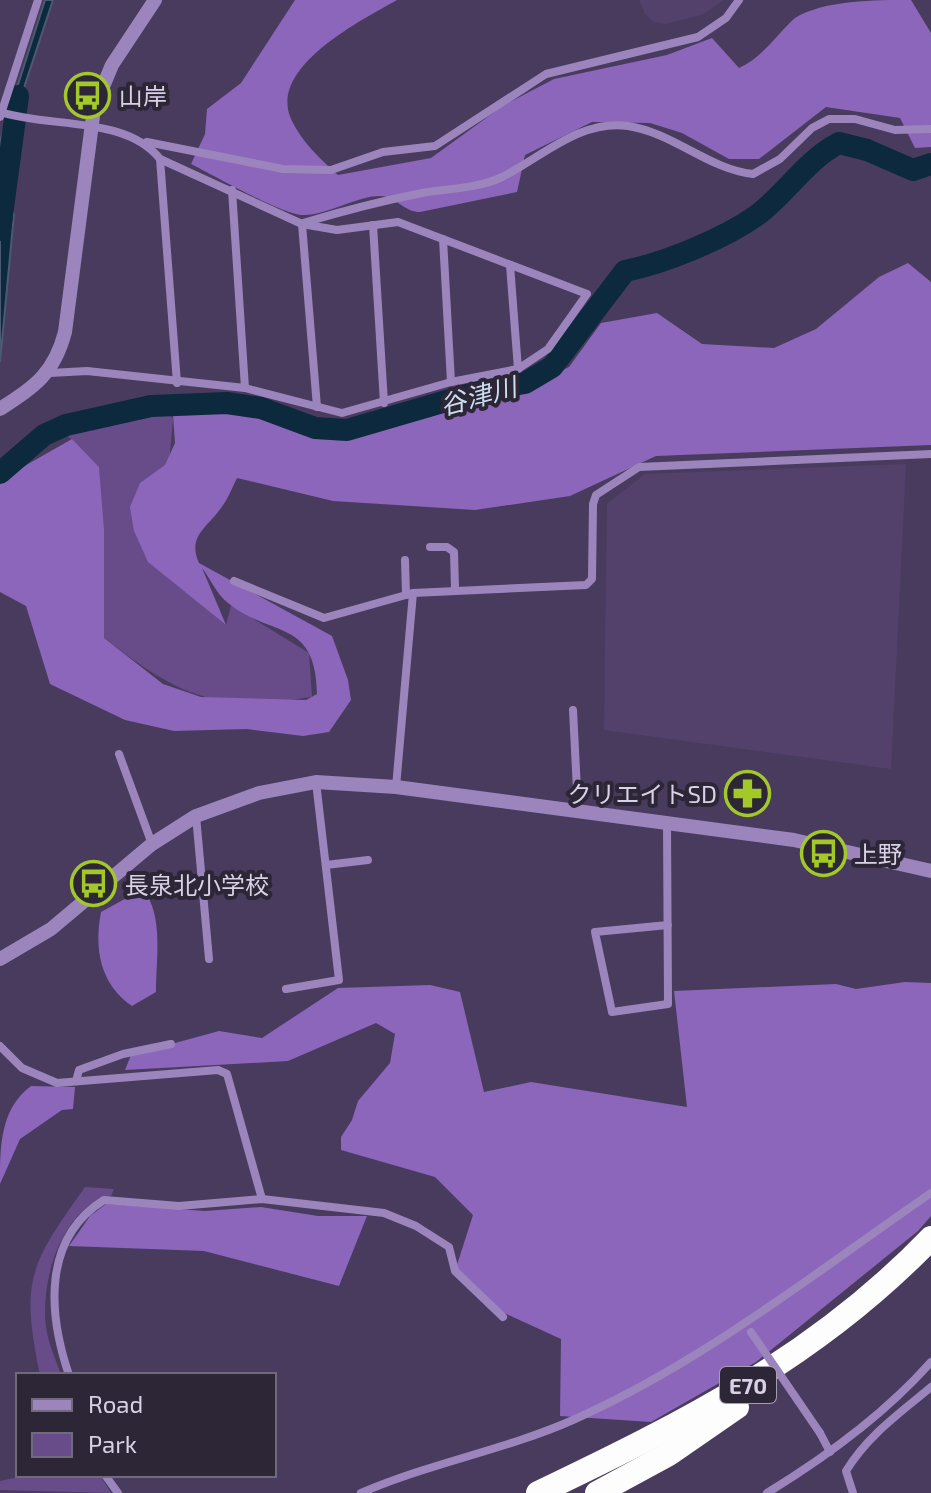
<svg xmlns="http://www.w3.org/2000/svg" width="931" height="1493" font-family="'Exo 2','Noto Sans JP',sans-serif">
<rect width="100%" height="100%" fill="#493b5e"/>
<!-- built -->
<g fill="#53416c">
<path d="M639,0H723L704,14L667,24L654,22L645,14Z"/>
<path d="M906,464L891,769L604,730L607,504L645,474Z"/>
</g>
<!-- green -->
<g fill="#674c89">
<path d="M168,412L173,419L169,465L148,561L226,625L231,605L309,653L312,697C292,699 270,705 250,704C189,702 150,673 104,638L99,467L67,435Z"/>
<path d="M85,1187L114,1189L111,1196C61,1207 40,1282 46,1327C48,1343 56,1360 61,1375H40C20,1279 30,1265 85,1187Z"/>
<path d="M29,1475H100L111,1493L0,1490V1481Z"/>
</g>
<!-- forest -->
<g fill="#8b66ba">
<path d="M295,0H397C362,20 268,67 291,119C301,141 320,159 338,175L431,158L504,105L554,79L667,55L712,38L739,68C764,56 775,36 795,18C824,0 875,0 911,0L931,33V147L915,148L900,118L826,107L759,159H729L682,133L650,123L592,122L525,155L517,192L420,212C406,212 399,201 387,197C365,191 328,216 303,215C283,215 213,175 191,164L205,134L207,109L241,83Z"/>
<path d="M908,263L931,282V445L656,456L570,496L475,510L333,501L237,478C232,488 228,499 221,508C207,528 187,536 199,563L332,636L348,680L351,700L329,732L303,736L247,729L174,731L125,720L50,684L26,606L0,592V480L72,439L99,467L104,530V638L163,684L201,697L306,700L317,694C316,618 271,638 228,603C217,595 210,578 202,568L226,625L148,562L134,531L130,507L140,483L165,465L175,443L173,415L186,409L233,404L339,438L528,388L569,367L601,323L657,313L702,344L774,348L816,329L879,277Z"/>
<path d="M143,889C164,916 156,959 156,992L132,1006C100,984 94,949 101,912Z"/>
<path d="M905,982L931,983V1216L918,1231L756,1362L651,1422L560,1416L561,1339L502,1312L455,1271L473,1215L435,1177L341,1150V1137L352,1120L358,1101L390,1063L395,1034L376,1023L288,1061L125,1070L131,1055L219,1031L262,1038L338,988L430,985L460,992L484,1092L531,1082L687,1107L674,991L836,984L856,989Z"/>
<path d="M31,1086L75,1087L73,1109L62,1110L20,1139L0,1184C0,1147 0,1109 31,1086Z"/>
<path d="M106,1204L205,1211L261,1207L318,1216H367L339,1286L204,1251L69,1246L90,1216Z"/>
</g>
<!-- water -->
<g fill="#0c293e" stroke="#4a5b71" stroke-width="2">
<path d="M45,0H53L5,145L0,184L1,138Z"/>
<path d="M19,153L6,205L14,214L0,362V194Z"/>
</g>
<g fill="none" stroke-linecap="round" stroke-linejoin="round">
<!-- river -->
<g stroke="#0c293e" stroke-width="22">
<path d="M0,230L18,96"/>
<path d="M0,473L44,435L66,425L151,406L227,403L261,408L315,428L347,430L484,390L525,383L552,367L625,271C665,263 723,239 756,216C786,194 806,160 839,143L867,150L913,170L931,164"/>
</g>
<!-- minor -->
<g stroke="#9c85bd" stroke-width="8">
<path d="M0,112C50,128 126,116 160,159L302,224L337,230L398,222L587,294L548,349L518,369L451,382L342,413L245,388L87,371L50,373"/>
<path d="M0,117L38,0"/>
<path d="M147,142L283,169L331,170L383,152L435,146L546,74L698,37L726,18L739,0"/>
<path d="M160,159L177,383"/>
<path d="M232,190L245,388"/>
<path d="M303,223C343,211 381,201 422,193C446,189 478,188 500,178C540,159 579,119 628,126C674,133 708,169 753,174L780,159L812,128L829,119H855L895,130L931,129"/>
<path d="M302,224L317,407"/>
<path d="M373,225L384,403"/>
<path d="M443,239L451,382"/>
<path d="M510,265L518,369"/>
<path d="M430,547H447L454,552L455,589"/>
<path d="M405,560L406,595"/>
<path d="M234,581L324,618L413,593"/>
<path d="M573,710L578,810"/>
<path d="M119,754L152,844"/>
<path d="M396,787L413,593L586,585L592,579L593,504L596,495L639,467L931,454"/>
<path d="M196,816L209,959"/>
<path d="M667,822L668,1004L612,1012L595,932L668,925"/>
<path d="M326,865L368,860"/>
<path d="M286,989L339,980L316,782"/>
<path d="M0,1046L22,1068L57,1083L218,1070L227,1074L262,1199"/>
<path d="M76,1081L79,1070L123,1054L171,1044"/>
<path d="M69,1375C49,1316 41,1239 104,1200L179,1206L262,1199L384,1213L416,1226L449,1247L455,1271L503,1317"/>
<path d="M820,1433L830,1452"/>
<path d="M105,1475L118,1493"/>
<path d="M361,1493C430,1463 505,1450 573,1420C702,1363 816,1272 931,1193"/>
<path d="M767,1493C826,1457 885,1414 931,1362"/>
<path d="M853,1493L846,1471C867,1436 900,1413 931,1387"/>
</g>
<!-- tertiary -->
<g stroke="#9c85bd" stroke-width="14">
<path d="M0,409C35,386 54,374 65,332L94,108L112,65L155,0"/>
<path d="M0,959L51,929L152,844L196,816L259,793L316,782L396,787L794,840L931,871"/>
</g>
<!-- motorway -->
<g stroke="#fdfdfd" stroke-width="24">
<path d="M538,1493C684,1423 817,1357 931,1238"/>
<path d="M597,1493L669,1454L737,1407"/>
</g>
<!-- minor-bridge -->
<path stroke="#9c85bd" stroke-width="8" d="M751,1332L820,1433"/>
</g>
<!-- icons -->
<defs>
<symbol id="bus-ring" viewBox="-11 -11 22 22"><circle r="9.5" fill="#2c2636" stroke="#a2c928" stroke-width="1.5"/><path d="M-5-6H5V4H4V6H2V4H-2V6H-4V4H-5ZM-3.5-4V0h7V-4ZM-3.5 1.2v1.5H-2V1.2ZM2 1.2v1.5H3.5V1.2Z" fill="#a2c928"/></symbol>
<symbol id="pharmacy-ring" viewBox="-11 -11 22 22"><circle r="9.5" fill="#2c2636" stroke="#a2c928" stroke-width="1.5"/><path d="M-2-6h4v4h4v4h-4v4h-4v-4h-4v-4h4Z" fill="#a2c928"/></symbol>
</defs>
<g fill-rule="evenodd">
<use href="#bus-ring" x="62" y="70" width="51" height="51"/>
<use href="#pharmacy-ring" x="722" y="768" width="51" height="51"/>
<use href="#bus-ring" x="798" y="828" width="51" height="51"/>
<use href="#bus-ring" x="68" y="858" width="51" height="51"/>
</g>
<g text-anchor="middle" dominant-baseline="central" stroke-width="8" stroke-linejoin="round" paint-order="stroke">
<!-- shield labels -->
<rect fill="#2c2636" stroke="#a59eb2" stroke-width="2" x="720" y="1367" width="56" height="36" rx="6"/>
<g font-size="22" font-weight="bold" fill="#d9d1e7">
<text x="748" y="1385">E70</text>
</g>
<!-- poi labels -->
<g font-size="24" fill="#d9d1e7" stroke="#2c2636" text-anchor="start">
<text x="119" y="95">山岸</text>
<text x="717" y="793" text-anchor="end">クリエイトSD</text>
<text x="854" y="853">上野</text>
<text x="125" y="884">長泉北小学校</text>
</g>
<!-- water labels -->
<g font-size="26" font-style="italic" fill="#cadeef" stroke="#2c2636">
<text transform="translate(478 395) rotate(-15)">谷津川</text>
</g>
</g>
<!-- legend -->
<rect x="16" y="1373" width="260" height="104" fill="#2c2636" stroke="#716a7d" stroke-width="2"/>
<rect x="32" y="1399" width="40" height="12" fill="#9c85bd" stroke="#716a7d" stroke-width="2"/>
<text x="88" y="1413" font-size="24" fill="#d9d1e7">Road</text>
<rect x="32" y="1433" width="40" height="24" fill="#674c89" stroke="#716a7d" stroke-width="2"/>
<text x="88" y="1453" font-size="24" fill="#d9d1e7">Park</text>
</svg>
